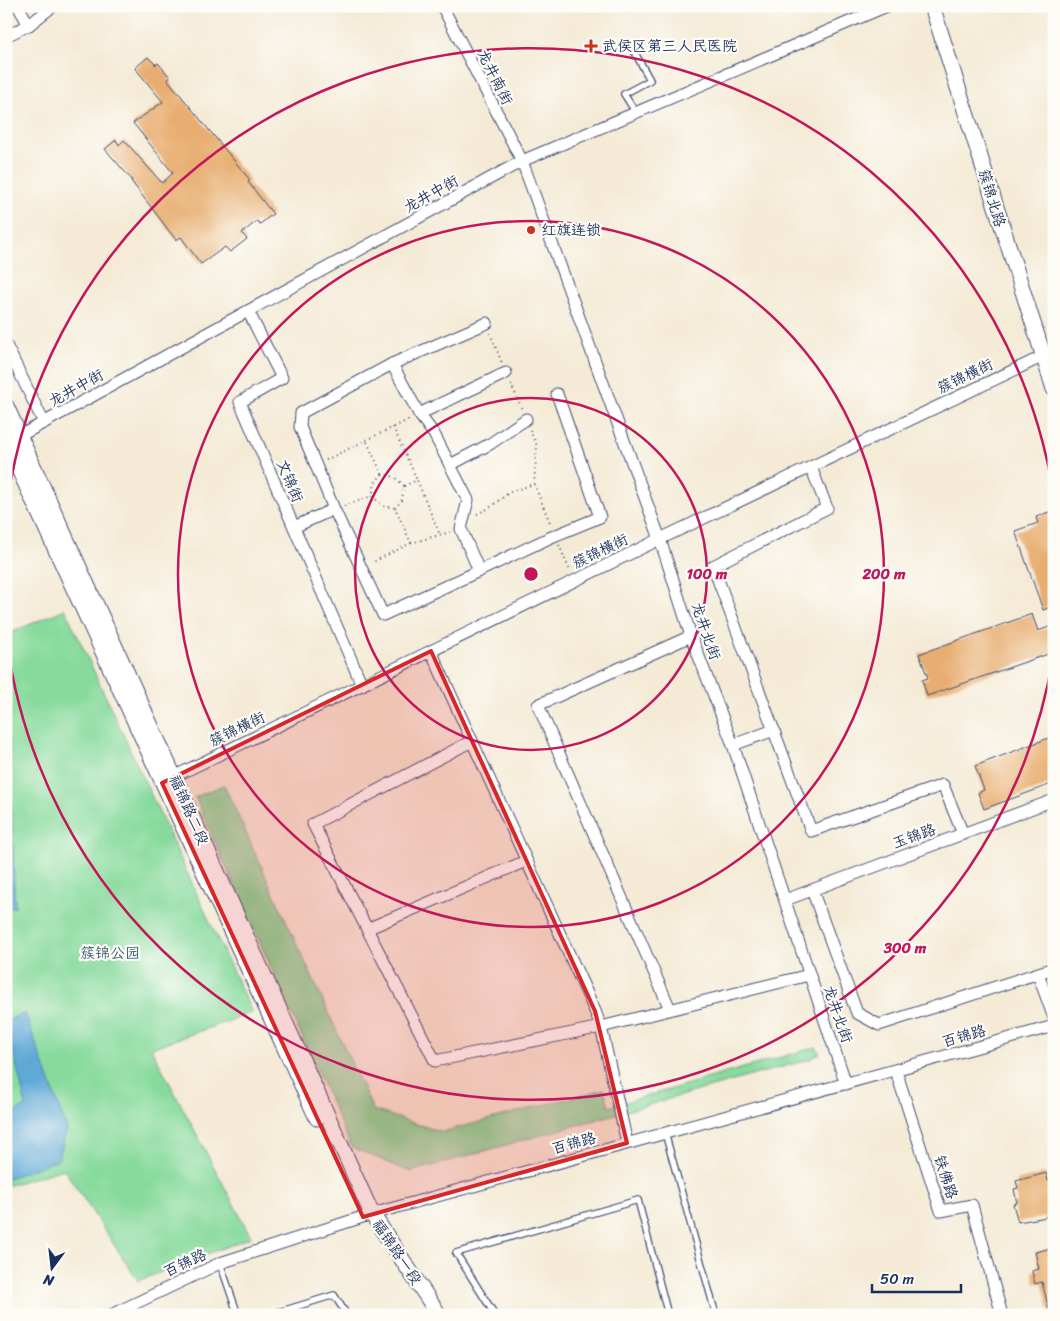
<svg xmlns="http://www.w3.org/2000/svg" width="1060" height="1321" font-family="Sriracha,'LXGW WenKai TC',sans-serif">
<rect width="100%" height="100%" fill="#fdfcf7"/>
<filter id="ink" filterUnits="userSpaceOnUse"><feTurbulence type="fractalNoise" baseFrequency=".02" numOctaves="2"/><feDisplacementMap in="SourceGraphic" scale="10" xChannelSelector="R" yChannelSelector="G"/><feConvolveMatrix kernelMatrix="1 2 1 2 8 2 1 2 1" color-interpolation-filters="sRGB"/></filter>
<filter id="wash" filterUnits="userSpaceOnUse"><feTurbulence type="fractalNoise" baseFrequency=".0096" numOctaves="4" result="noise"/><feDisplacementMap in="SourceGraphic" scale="20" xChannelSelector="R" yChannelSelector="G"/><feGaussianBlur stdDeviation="1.12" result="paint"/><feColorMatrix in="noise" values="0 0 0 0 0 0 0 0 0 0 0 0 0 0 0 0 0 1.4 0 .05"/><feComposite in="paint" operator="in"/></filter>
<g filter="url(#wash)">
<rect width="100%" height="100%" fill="#f4ead5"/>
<!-- green -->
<g fill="#87da9c" stroke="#51847d">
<path d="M65,609L252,1013L151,1048L251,1237L138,1281L64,1169L6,1186V635Z"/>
<path d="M224,785L373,1110L442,1132L604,1089L609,1107L816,1047L820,1053L811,1059L410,1172L351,1147L195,797Z"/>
</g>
<!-- water -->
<g fill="#5fa9d7" stroke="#3d6c9a">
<path d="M6,735L9,739L15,908L6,905Z"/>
<path d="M25,1013L67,1129L58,1160L6,1179V1117L26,1106L6,1021Z"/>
</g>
<g id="blocks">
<!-- building -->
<g fill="#e8ae71">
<path d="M148,57L156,65L158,63L170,77L168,80L250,180L248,182L273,214L260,224L257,221L242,233L247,239L230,252L225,247L201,264L181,237L176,240L131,181L132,180L105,149L116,140L119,145L124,140L162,183L173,173L133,123L163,102L135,68Z"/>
<path d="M1054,510V606L1043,610L1015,531L1038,523L1036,517Z"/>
<path d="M1032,614L1038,631L1054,625V652L927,696L922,680L928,678L919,654Z"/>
<path d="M1054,736V783L984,809L978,793L984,790L975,766Z"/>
<path d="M1046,1173L1048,1181L1051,1180L1054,1190V1213L1046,1215L1047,1217L1018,1222L1013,1204L1017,1203L1014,1189L1018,1188L1016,1181Z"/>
<path d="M1048,1249L1051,1260L1054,1259V1314H1050L1042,1282L1035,1284L1032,1271L1039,1269L1035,1252Z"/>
</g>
</g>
</g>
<g filter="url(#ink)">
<use href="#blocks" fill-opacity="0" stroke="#3c4b70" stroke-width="1"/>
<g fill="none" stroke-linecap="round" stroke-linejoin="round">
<defs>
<g id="service">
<path d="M634,51L650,80L624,94L636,113"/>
<path d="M665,1133L716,1315"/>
<path d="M220,1263L238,1315"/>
<path d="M269,1315L334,1295L347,1315"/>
<path d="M495,1315L456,1253L638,1200L668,1315"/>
</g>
<g id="minor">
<path d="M18,6L29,25"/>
<path d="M442,6L522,161L660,539L691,636L733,745L846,1084"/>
<path d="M6,36L29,25L53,6"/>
<path d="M248,311L282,378L240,402L362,685"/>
<path d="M6,345L44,423"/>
<path d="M392,364L487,323"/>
<path d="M419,414L506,373"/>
<path d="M14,439L522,161L887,6"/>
<path d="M450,465L490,444L526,419"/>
<path d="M811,467L827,508L713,566L811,831L943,785L963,834"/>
<path d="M294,527L334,509L383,615L479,571L461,529L468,500L434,434L419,414L392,364L301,413L300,427L334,509"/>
<path d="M479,571L549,538L600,517L557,394"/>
<path d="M431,651L595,1011L601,1027L627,1143"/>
<path d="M472,741L313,824L435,1061L601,1027L809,975"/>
<path d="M733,745L774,730"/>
<path d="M167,780L660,539L1054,351"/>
<path d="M812,890L857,1013L879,1025L1054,968"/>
<path d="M785,900L1054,800"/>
<path d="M367,929L526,861"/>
<path d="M1038,974L1054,1018"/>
<path d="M670,1009L538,705L691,636"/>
<path d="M896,1071L941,1211L972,1205L1002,1315"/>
<path d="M111,1315L220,1263L372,1214L1054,1026"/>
</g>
<g id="tertiary">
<path d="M932,6L1054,389"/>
<path d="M6,406L372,1214L439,1315"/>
<path d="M6,441L317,1118"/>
</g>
</defs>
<!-- service casing -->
<use href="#service" stroke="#3c4b70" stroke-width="8"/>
<!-- minor casing -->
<use href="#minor" stroke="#3c4b70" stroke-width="13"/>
<!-- tertiary casing -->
<use href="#tertiary" stroke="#3c4b70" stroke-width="17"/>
<!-- path -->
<g stroke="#3c4b70" stroke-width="2" stroke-dasharray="1 4" stroke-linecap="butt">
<path d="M490,333L502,363"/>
<path d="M511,384L522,409"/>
<path d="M394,427L410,419"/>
<path d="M530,430L537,446L534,484"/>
<path d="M367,442L382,474L375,483L372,496"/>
<path d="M326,460L393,427L417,480"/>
<path d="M382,474L395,477L404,486L402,500L395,508"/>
<path d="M404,486L417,480L440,535"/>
<path d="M344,506L372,496L383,506L395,508L411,543L371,563"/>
<path d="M477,514L489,508L510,492L534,484L551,525"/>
<path d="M411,543L450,532"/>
<path d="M559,545L570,571"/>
</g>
<!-- service -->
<use href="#service" stroke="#fff" stroke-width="5.5"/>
<!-- minor -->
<use href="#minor" stroke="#fff" stroke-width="11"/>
<!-- tertiary -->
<use href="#tertiary" stroke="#fff" stroke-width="15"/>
</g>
</g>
<!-- marked area -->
<path fill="#d62828" fill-opacity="0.2" stroke="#d62828" stroke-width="4" stroke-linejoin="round" d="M431,651L595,1011L627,1143L363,1217L162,783Z"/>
<!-- distance rings -->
<g fill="none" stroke="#c2185b" stroke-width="2.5">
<circle cx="531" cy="574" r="176"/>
<circle cx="531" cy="574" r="353"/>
<path d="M1053 657A529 529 0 0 1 7 643M7 505A529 529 0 0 1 1053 491"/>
</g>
<!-- markers -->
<g fill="#c8321e" stroke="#fdfcf7" stroke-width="2">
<path d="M588.5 38.5h5v5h5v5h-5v5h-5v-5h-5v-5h5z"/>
<circle cx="531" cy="230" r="5"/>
</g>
<g text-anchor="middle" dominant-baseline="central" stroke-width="4.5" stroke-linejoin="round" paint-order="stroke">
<!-- poi labels -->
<g font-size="15" fill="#1b2f5e" stroke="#fdfcf7" text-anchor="start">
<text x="602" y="46">武侯区第三人民医院</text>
<text x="541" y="230">红旗连锁</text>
</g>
<!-- street labels -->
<g font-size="15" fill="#1b2f5e" stroke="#fdfcf7">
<text transform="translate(495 77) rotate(63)">龙井南街</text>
<text transform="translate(431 194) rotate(-29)">龙井中街</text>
<text transform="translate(992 198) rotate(73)">簇锦北路</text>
<text transform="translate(965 376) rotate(-26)">簇锦横街</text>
<text transform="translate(76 388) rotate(-29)">龙井中街</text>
<text transform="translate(290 481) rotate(67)">文锦街</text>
<text transform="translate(600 551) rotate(-26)">簇锦横街</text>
<text transform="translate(706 631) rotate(71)">龙井北街</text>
<text transform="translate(237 729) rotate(-26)">簇锦横街</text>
<text transform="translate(189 810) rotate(66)">福锦路二段</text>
<text transform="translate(914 836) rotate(-20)">玉锦路</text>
<text transform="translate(838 1014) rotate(71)">龙井北街</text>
<text transform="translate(964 1036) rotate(-16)">百锦路</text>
<text transform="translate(574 1143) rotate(-15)">百锦路</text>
<text transform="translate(946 1177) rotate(72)">铁佛路</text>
<text transform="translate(397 1252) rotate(56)">福锦路一段</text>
<text transform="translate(185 1263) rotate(-25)">百锦路</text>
</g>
<!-- park labels -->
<g font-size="15" fill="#365a6e" stroke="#fdfcf7">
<text x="110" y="953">簇锦公园</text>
</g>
</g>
<circle cx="531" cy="574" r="8" fill="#c2185b" stroke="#fdfcf7" stroke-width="2.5"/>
<g font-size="15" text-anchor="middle" font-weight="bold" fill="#c2185b" stroke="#fdfcf7" stroke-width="4.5" stroke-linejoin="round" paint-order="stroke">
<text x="707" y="579">100 m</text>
<text x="884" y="579">200 m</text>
<text x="905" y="953">300 m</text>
</g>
<!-- margin -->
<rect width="1060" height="1321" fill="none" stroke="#fdfcf7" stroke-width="25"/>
<!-- north arrow -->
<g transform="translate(52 1268) rotate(195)" stroke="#fdfcf7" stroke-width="4" paint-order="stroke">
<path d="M0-4L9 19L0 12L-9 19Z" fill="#1b2f5e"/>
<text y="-8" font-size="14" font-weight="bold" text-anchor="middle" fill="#1b2f5e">N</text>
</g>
<!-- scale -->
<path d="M872 1284v8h89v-8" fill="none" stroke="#1b2f5e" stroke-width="2.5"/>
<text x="880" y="1284" font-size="15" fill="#1b2f5e" stroke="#fdfcf7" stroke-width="4" paint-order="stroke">50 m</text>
</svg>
